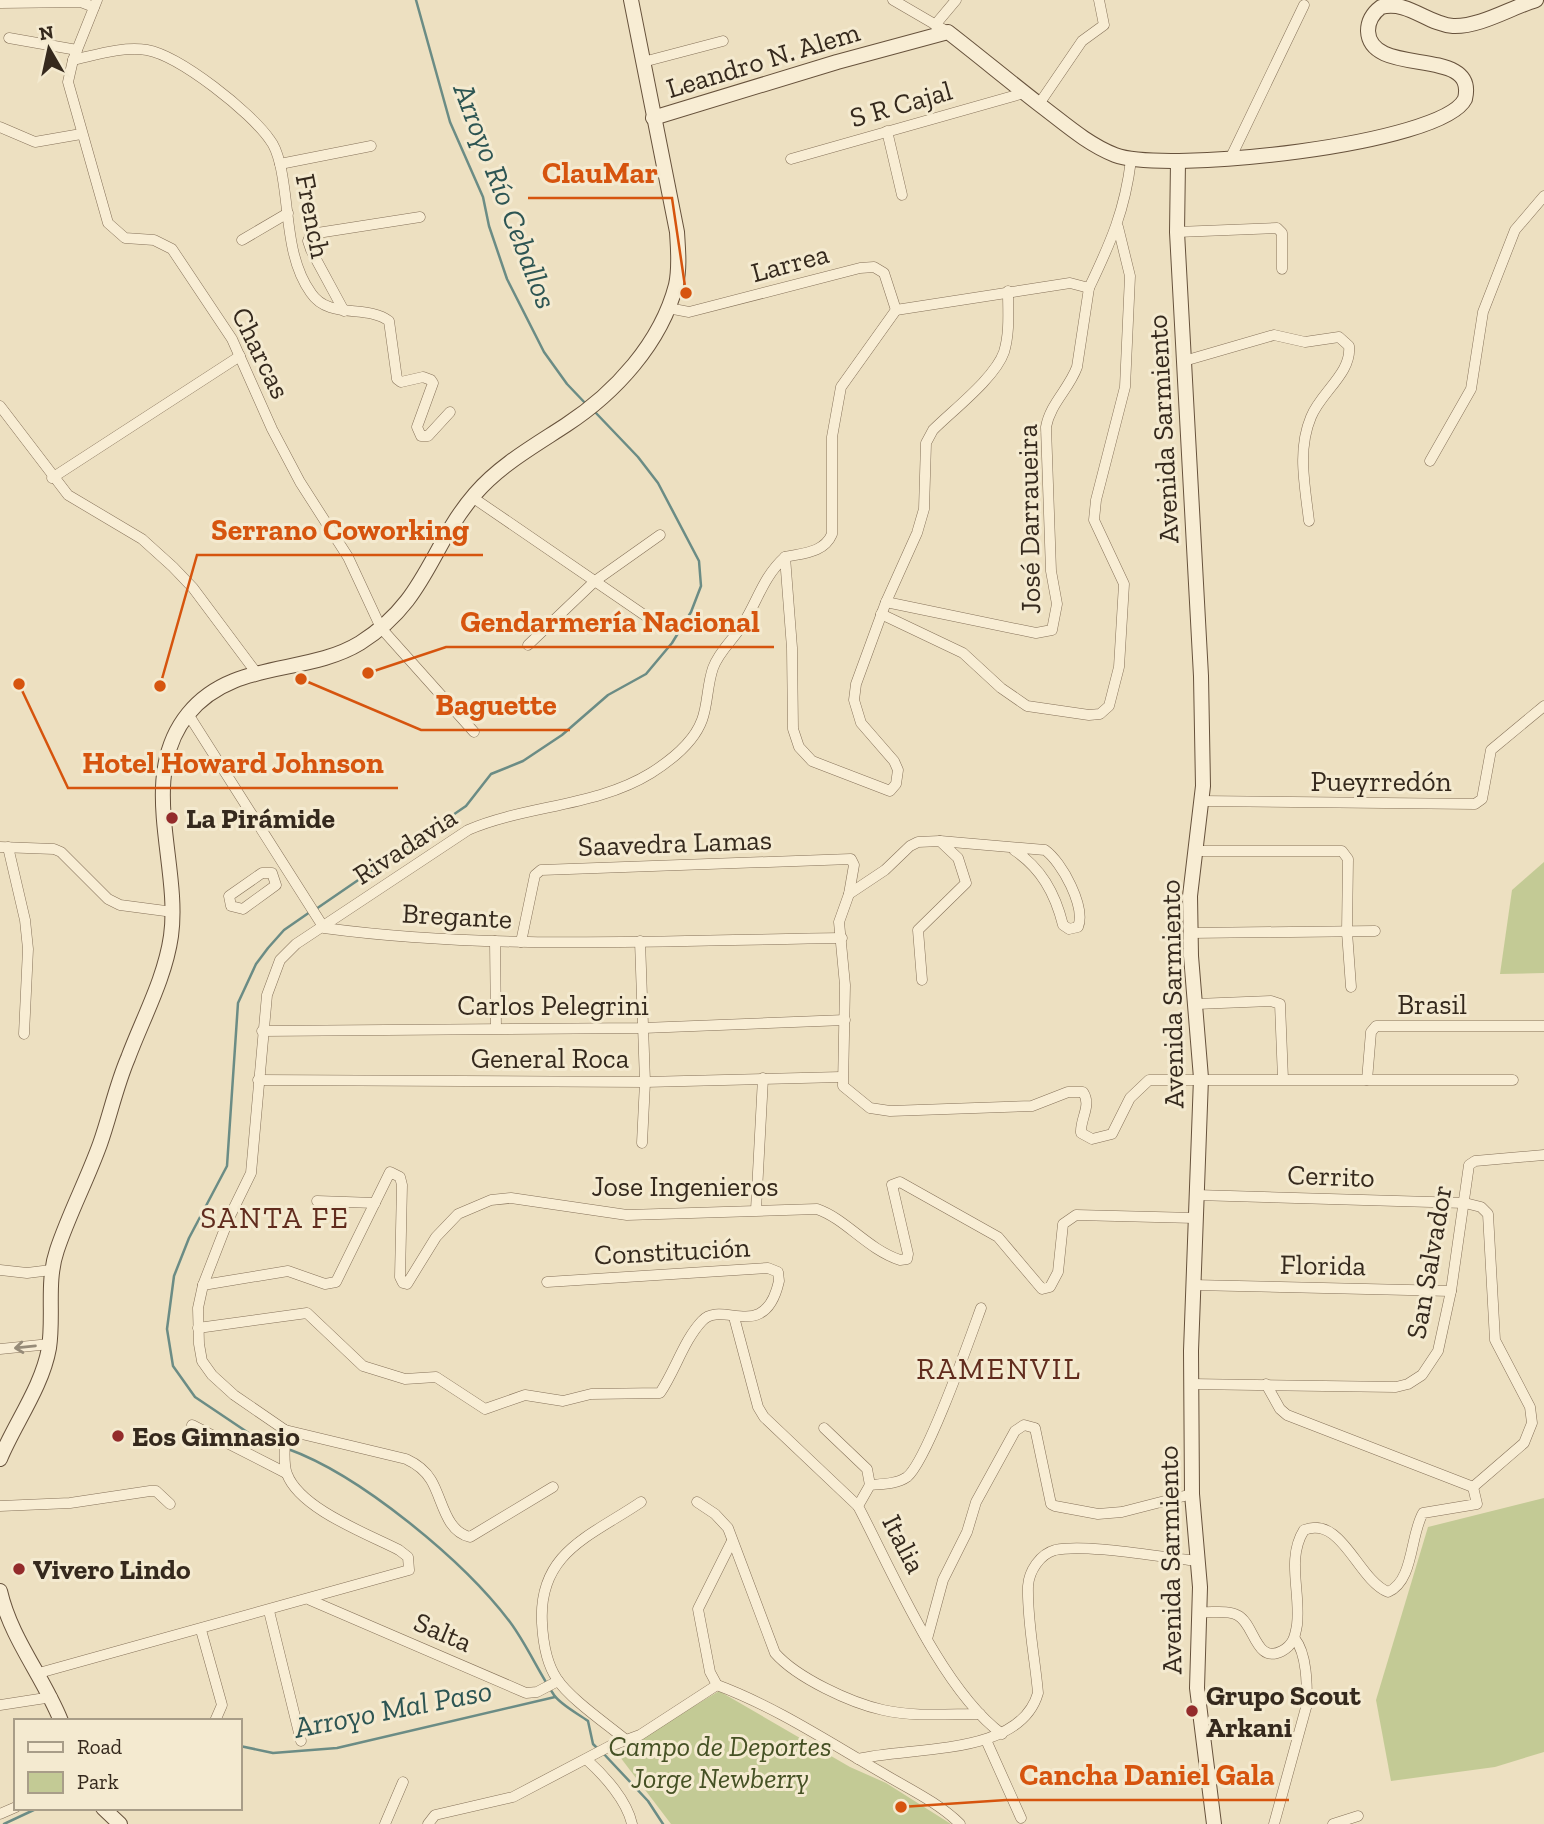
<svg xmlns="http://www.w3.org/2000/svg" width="1544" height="1824" font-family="'Zilla Slab',serif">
<rect width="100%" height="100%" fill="#ede0c1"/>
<!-- green -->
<g fill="#c3ca95">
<path d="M1544,862V973L1500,974L1512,890Z"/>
<path d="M1544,1498V1752L1495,1767L1391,1781L1376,1700L1428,1527Z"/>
<path d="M719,1691L850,1767L886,1783L951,1824H671L617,1753Z"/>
</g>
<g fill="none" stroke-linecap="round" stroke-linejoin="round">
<!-- stream -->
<g stroke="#6b8c85" stroke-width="2.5">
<path d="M416,0L450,122L483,197L489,226L507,279L544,352L567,384L587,405"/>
<path d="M316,909L466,806L491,774L523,761L562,735L608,695L646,674L672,643L691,612L701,586L699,561L658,483L638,457L595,412"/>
<path d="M282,1447L256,1438L195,1397L173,1366L167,1329L174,1276L189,1238L227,1166L238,1003L256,964L268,948L284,930L310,912"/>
<path d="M288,1449C360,1475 463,1560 510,1622C527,1645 538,1671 554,1695C561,1705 577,1713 588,1721L593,1744L597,1748"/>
<path d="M240,1746L273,1753L337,1748L555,1697"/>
<path d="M602,1752L648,1801L663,1824"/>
<path d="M4,1824L38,1808"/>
</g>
<defs>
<g id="street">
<path d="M97,0L73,60L68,82L108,223L125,238L154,240L172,249L232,339L272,429L300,482L348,557L381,628L474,732"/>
<path d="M893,0L948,32"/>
<path d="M0,3L81,2L94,7"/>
<path d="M935,25L956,0"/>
<path d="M9,38L77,50"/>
<path d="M73,60C96,55 123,46 147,50C180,56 251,112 270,140C275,146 278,156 280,164C290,206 285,257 311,293C329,320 367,304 389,321L397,379L401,382L423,377L431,380L433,383L417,427L421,436H428L450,412"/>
<path d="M643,62L723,41"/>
<path d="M1039,104L1082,41L1104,25L1099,0"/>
<path d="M0,127L35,142L81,134"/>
<path d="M887,131L902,195"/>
<path d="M1231,157L1304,5"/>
<path d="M791,159L1024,93"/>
<path d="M280,164L371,146"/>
<path d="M1177,232L1277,228L1282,233V269"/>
<path d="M242,240L288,213"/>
<path d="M668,308L689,312L860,268L874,267L884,273L896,310"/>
<path d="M896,310L1070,283L1089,288C1111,242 1125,210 1131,160"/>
<path d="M344,311L311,250L308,241L311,234L420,217"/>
<path d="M1184,361L1274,335L1305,342L1339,337L1349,346C1352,373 1321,392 1311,417C1297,450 1305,486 1309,521"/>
<path d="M0,406L68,495L142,539L173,567L193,588L255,671"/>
<path d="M1430,461L1471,389L1483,312L1515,230L1544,196"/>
<path d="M52,478L240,356"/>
<path d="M472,497L653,621"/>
<path d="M785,557C803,553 824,553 832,534V437L841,387L896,310"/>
<path d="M886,602L1036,633L1052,630L1057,604L1051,571L1046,427C1050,404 1069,389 1077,367L1089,288"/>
<path d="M881,614L963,653L1001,688L1027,706L1089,715L1100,714L1109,706L1119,667L1124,584L1094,520L1096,500L1125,387L1130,276L1118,227"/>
<path d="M528,645L595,581L660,535"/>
<path d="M188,714L324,928C495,951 670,940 842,938"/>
<path d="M1201,801L1475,804L1482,799L1491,750L1544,706"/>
<path d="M940,841L1045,850C1062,862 1086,907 1078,927L1069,929L1063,925C1055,893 1041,868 1014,850"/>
<path d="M0,847L54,849L61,852L108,899L120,905L173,912"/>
<path d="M8,847L25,920L28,949L24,1034"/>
<path d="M1195,851H1342L1348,859L1347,932L1351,987"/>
<path d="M262,873H272L276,885L243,909L231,906L229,896Z"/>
<path d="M1190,933L1375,931"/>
<path d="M495,941L496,1028"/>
<path d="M640,941L645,1082L642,1143"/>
<path d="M521,942L535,875L541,870L851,859L854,865L849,894"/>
<path d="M922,980L918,930L966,883L958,858L940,841L918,842L910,846L885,870L849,894L839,922L845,985L843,1086L870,1108L890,1111L1032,1106L1068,1092H1083C1092,1106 1080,1118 1081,1133L1092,1139L1112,1134L1130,1098L1149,1080H1367L1371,1032L1376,1026H1544"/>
<path d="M1196,1004L1271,1001L1280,1004L1283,1079"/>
<path d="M262,1031L643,1028L845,1020"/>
<path d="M258,1080L645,1082L841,1077"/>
<path d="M1367,1080H1513"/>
<path d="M1196,1195L1465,1203L1481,1207L1488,1214L1495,1340L1530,1407L1532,1423L1524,1443L1473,1487"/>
<path d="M317,1201L375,1203"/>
<path d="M756,1210L763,1078"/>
<path d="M0,1270L27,1273L51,1270"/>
<path d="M203,1285L288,1271L325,1284L336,1282L390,1172L400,1177L402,1185L400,1277L403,1283L407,1284L436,1237L458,1214L491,1200L511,1198L627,1215L817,1209C846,1219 867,1249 900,1260L907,1259L908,1254L892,1185L900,1182L998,1237L1042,1289L1050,1287L1058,1272L1063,1224L1076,1215L1195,1218"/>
<path d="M1193,1285L1451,1291"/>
<path d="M981,1308C970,1338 927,1461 907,1477C897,1484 882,1484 870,1485L858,1506C893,1573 942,1690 1002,1734"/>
<path d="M734,1317L758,1407L764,1417L858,1506"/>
<path d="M198,1328L307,1313L363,1366L405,1379L436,1377L485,1409L525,1395L563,1401L591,1394L660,1393C675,1371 684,1340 702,1321C722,1299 765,1344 779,1281L778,1272L768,1268L547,1282"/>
<path d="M0,1349L50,1344"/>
<path d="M1191,1384L1396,1387L1408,1384L1422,1375L1438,1351L1451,1291L1469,1165L1475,1161L1544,1155"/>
<path d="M1266,1384L1280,1409L1287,1415L1473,1487"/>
<path d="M192,1425L286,1473"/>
<path d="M824,1428L867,1469L870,1485"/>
<path d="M553,1487L470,1537C445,1531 443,1500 431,1480C425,1470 417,1464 406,1459L285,1430L234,1395L212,1375L202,1361L199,1344L198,1308L203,1285L229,1218L251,1173L267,995L280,960L296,944L468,830C526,805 596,807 651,773C670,761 694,742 702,720C708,704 707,685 713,668C719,651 734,639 743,624C758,600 763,577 785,557L792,648L793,729L799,747L812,761L890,791L896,784L898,770L894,761L861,723L854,700L856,684L886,602L917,533L924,509L926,443L933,430C953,410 995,378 1004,352C1010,332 1008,311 1008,291"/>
<path d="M697,1502L715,1514L728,1528L775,1653C797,1678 851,1703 883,1710C914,1717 948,1714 980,1714"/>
<path d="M0,1506L70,1503L150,1491H156L170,1504"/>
<path d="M310,1600L526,1693L537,1692L558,1681"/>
<path d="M269,1611L301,1741"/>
<path d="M1200,1612C1211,1613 1228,1610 1237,1615C1255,1623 1255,1665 1282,1651C1293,1645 1295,1637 1297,1625C1301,1592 1286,1559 1304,1530C1342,1515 1357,1579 1388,1592C1414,1581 1410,1535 1423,1513L1477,1504L1473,1487"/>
<path d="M201,1630L222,1705L215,1721"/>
<path d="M927,1639L943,1580L967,1532L976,1502L1015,1431L1024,1425L1035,1428L1051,1504L1055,1506L1098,1514L1122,1512L1192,1494"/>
<path d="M39,1673L409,1570L408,1557L399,1550C368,1534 300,1509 287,1474C282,1462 286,1442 285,1430"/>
<path d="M717,1685C776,1707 830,1743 884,1774C909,1789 939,1803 960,1824"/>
<path d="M717,1685L710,1672L698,1609L732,1541"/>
<path d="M0,1705L52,1697"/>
<path d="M626,1740C608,1725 569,1698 557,1679C546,1663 543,1642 542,1623C538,1552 591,1536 641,1502"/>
<path d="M986,1740L1021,1818"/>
<path d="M858,1759C911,1746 1020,1757 1038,1693C1035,1658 1027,1621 1028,1586C1029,1571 1040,1554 1055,1550C1086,1543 1164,1558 1199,1561"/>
<path d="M587,1760C605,1776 627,1801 632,1824"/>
<path d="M0,1814L16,1807"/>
<path d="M385,1824L403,1782"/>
<path d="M428,1824L435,1815L513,1797L610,1746L640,1735L717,1685"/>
<path d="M1274,1824L1307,1704C1307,1685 1307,1654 1295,1639"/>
<path d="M1333,1824L1358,1816"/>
</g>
<g id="secondary">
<path d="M653,118L837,62L948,32C979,56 1009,81 1040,105C1064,123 1087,144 1115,155C1164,174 1442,145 1465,99C1478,44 1370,79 1368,31C1368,21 1373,13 1381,7C1408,0 1427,24 1453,26C1480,27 1510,8 1536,0"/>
<path d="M1178,162L1177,232L1201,676L1203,786L1190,896L1191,956L1201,1078L1191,1351L1192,1494L1200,1587L1197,1688L1214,1824"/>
<path d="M0,1459C15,1423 42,1387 49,1348C54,1315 46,1282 57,1250C69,1214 87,1180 100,1144C110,1116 116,1086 128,1058C143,1018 165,978 171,936C181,865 137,777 188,714C232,659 306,676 360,643C427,601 430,546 475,494C500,465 534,446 566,425C615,393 661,343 676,285C680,267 678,249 677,232L631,0"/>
<path d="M0,1591C11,1639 43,1676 61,1721"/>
<path d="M103,1808L120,1824"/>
</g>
</defs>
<!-- street casing -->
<use href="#street" stroke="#857159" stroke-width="11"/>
<!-- secondary casing -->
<use href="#secondary" stroke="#67523c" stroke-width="16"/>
<!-- street -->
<use href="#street" stroke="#f8edd4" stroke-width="10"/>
<!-- secondary -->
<use href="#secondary" stroke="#f8edd4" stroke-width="14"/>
</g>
<!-- one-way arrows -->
<defs><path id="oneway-shaft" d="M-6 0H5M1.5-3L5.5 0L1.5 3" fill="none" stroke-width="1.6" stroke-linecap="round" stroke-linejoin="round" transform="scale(1.75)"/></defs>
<use stroke="#968b78" href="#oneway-shaft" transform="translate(25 1347) rotate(174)"/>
<!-- markers -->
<g fill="#932b2b" stroke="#f4ead0" stroke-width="2.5">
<circle cx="172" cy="818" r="7"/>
<circle cx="118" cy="1436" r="7"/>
<circle cx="19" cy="1569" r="7"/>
<circle cx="1192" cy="1711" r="7"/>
</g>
<g text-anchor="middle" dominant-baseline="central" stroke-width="6" stroke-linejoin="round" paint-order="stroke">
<!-- street labels -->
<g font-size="28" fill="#35291d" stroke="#f4ead0">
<text transform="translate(763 60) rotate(-17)">Leandro N. Alem</text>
<text transform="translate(901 104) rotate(-16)">S R Cajal</text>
<text transform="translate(313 216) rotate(79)">French</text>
<text transform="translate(790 263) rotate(-15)">Larrea</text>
<text transform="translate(261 353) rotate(64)">Charcas</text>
<text transform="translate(1163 429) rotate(-93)">Avenida Sarmiento</text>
<text transform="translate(1029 519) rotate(-91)">José Darraueira</text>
<text x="1381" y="781">Pueyrredón</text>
<text transform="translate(675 843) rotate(-2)">Saavedra Lamas</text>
<text transform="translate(405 846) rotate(-33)">Rivadavia</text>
<text transform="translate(457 916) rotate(3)">Bregante</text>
<text transform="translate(1172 994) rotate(-91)">Avenida Sarmiento</text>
<text x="1432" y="1004">Brasil</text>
<text x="553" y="1005">Carlos Pelegrini</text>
<text x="550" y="1058">General Roca</text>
<text transform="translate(1331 1176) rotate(2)">Cerrito</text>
<text x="685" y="1186">Jose Ingenieros</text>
<text transform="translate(672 1251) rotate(-3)">Constitución</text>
<text transform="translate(1429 1262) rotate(-80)">San Salvador</text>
<text transform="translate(1323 1265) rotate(1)">Florida</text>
<text transform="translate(904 1544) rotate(63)">Italia</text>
<text transform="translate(1170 1560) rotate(-91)">Avenida Sarmiento</text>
<text transform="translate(443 1632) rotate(23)">Salta</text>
</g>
<!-- poi labels -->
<g font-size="28" font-weight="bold" fill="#35291d" stroke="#f4ead0" text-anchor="start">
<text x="186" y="818">La Pirámide</text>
<text x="132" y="1436">Eos Gimnasio</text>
<text x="33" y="1569">Vivero Lindo</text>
<text x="1206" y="1695">Grupo Scout<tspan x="1206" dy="32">Arkani</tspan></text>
</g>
<!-- park labels -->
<g font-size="28" font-style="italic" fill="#455124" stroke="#f4ead0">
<text x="720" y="1746">Campo de Deportes<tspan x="720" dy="32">Jorge Newberry</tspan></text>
</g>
<!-- water labels -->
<g font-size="30" font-style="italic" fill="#2d5553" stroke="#f4ead0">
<text transform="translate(505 196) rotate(69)">Arroyo Río Ceballos</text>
<text transform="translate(393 1709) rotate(-11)">Arroyo Mal Paso</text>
</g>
<!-- neighbourhood labels -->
<g font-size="30" letter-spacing="2" fill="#612c1e" stroke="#f4ead0">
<text x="275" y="1218">SANTA FE</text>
<text x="999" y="1369">RAMENVIL</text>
</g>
</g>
<!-- callouts -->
<path fill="none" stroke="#d6540e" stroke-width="2.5" d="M686 293L672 198H528M160 686L197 555H483M368 673L446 647H774M301 679L421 730H570M19 684L68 788H398M901 1807L1006 1800H1289"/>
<g fill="#d6540e" stroke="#f4ead0" stroke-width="2.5">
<circle cx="686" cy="293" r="7"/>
<circle cx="160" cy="686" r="7"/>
<circle cx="368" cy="673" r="7"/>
<circle cx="301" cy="679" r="7"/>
<circle cx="19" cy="684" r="7"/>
<circle cx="901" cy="1807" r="7"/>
</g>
<g font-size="30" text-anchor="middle" font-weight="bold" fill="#d6540e" stroke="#f4ead0" stroke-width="6" stroke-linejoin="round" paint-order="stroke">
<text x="600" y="183">ClauMar</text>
<text x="340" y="540">Serrano Coworking</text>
<text x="610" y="632">Gendarmería Nacional</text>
<text x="496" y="715">Baguette</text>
<text x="233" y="773">Hotel Howard Johnson</text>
<text x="1147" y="1785">Cancha Daniel Gala</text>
</g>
<!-- legend -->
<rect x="14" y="1719" width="228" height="91" fill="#f4ead0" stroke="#a89d88" stroke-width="2"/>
<rect x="28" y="1742" width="35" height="10" fill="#f8edd4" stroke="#a89d88" stroke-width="2"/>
<text x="77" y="1754" font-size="21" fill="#35291d">Road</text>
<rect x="28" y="1772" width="35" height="21" fill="#c3ca95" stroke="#a89d88" stroke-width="2"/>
<text x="77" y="1789" font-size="21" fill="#35291d">Park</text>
<!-- north arrow -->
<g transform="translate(49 49) rotate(351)" stroke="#f4ead0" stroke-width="5" paint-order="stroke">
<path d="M0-5L12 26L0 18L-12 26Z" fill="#35291d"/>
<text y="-10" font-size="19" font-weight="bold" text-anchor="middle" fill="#35291d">N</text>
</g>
</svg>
